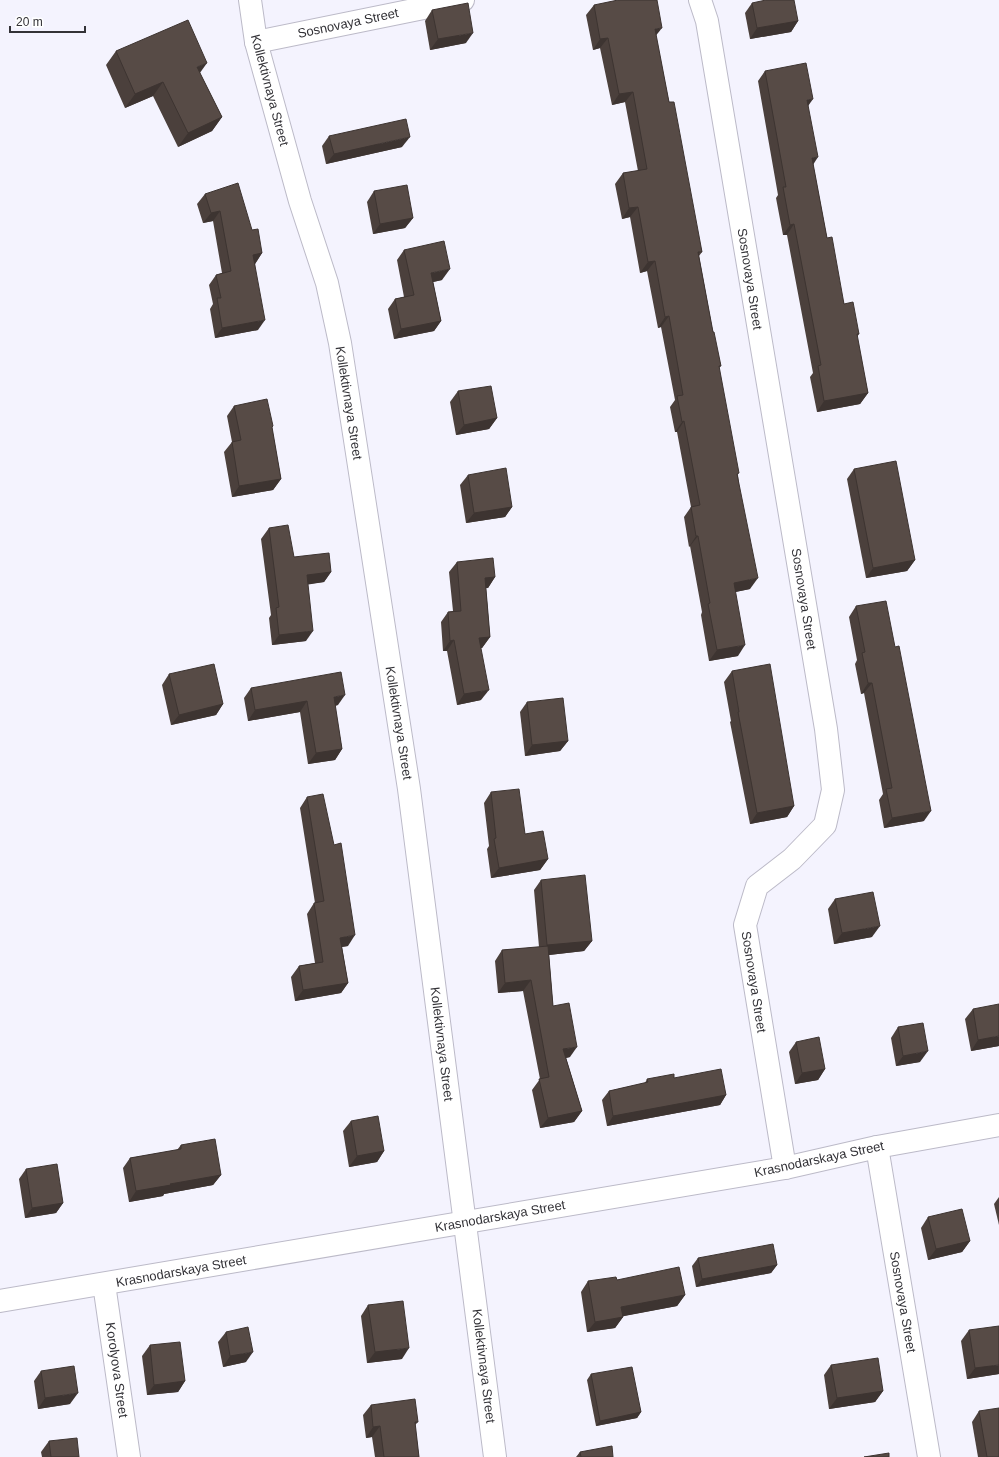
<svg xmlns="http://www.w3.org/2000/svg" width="999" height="1457" font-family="Helvetica,sans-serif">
<rect width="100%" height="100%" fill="#f4f3fe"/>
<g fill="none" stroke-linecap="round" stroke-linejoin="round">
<defs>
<g id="minor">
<path d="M250,0L256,42L300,201L327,283L340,343L409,789L495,1457"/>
<path d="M700,0L707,21L826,729L833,790L825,825L792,859L757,886L745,925L785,1168"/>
<path d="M256,42L463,0"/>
<path d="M877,1147L929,1457"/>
<path d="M104,1284L129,1457"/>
<path d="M0,1301L785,1168L877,1147L999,1125"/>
</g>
</defs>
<!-- minor casing -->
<use href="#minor" stroke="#bcbac8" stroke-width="24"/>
<!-- minor -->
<use href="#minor" stroke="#fff" stroke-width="22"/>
</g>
<!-- wall -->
<g fill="#4b403c">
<path d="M752,3L798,21L791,32L750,39L745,13Z"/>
<path d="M594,5L656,36L669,102L702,252L699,256L713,332L721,366L719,368L738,475L750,589L735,592L738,656L709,661L701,615L702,612L690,546L689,547L684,517L691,507L677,432H675L670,407L675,400L661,327L658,328L647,271L640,273L630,217L622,219L615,184L623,173L638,171L625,102L612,105L600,48L593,50L586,15Z"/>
<path d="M432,10L466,43L430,50L425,21Z"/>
<path d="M116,51L200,73L222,117L212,131L178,147L153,96L125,108L106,65Z"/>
<path d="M765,71L808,106L813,164L827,238L844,304L859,334L857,337L868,393L860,404L817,412L810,377L813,373L787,235H783L776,198L778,195L758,81Z"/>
<path d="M329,136L402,147L326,164L322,146Z"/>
<path d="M374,191L413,218L405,228L373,234L367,202Z"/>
<path d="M205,194L252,230L262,253L255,264L258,330L215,338L210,309L213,304L209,285L216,275L222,273L213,221L203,223L197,204Z"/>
<path d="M404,250L442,280L433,282L441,321L434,331L394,339L388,309L395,299L404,297L397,260Z"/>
<path d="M458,391L497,418L489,429L456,435L450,402Z"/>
<path d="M234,406L272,428L281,479L273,490L232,497L224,452L232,442L227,416Z"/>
<path d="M854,469L915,560L907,571L866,578L847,479Z"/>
<path d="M468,475L512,507L505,517L466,523L460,485Z"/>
<path d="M269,528L294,557L331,572L324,582L308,584L306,641L272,645L269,618L271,615L261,539Z"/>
<path d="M457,562L495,577L488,588H486L490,637L482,648H481V700L457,705L447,651H443L441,622L448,612L453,611L449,572Z"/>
<path d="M856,606L924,821L884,828L879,800L883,794L864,693L861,694L855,664L857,660L849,617Z"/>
<path d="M732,671L794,806L787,817L750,824L730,722L731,721L724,682Z"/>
<path d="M169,674L223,704L216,715L171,725L162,685Z"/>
<path d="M251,688L338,705L335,706L342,749L335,760L308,764L300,712L248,721L244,698Z"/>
<path d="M527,702L568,741L560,751L525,756L520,712Z"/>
<path d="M491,792L525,834L548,859L540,870L491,878L487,849L489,846L484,803Z"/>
<path d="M307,797L348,946L342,947L348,983L341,993L295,1001L291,977L299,966L315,963L307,914L314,903H315L300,808Z"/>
<path d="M541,880L592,941L584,951L549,955L553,1006L570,1057L566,1058L582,1111L574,1122L540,1128L532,1090L540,1079L523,991L498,993L495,961L502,950L539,947L534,890Z"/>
<path d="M835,899L872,937L834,944L828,909Z"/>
<path d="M973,1009L999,1046L971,1051L965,1019Z"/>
<path d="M898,1027L920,1062L896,1066L891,1038Z"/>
<path d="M796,1042L825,1069L818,1080L795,1084L789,1052Z"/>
<path d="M674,1078L726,1095L720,1105L607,1126L602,1100L609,1091L645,1083L647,1079Z"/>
<path d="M351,1121L384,1151L377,1162L349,1167L343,1131Z"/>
<path d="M181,1145L221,1175L213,1185L164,1194L163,1196L129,1202L123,1168L130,1158L177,1150Z"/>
<path d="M26,1169L63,1203L56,1213L25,1218L19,1179Z"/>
<path d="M999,1197V1225L994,1204Z"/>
<path d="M928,1217L970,1241L962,1252L928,1260L921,1228Z"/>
<path d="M698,1258L777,1265L771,1273L696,1287L692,1266Z"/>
<path d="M617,1280L685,1295L677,1306L623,1316V1317L615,1328L587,1332L581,1292L588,1281Z"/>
<path d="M368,1305L402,1359L367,1363L361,1316Z"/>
<path d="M969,1330L999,1374L967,1379L961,1341Z"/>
<path d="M226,1332L246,1362L223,1367L218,1342Z"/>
<path d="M150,1345L185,1381L178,1392L147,1395L142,1356Z"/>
<path d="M831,1365L883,1391L875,1402L829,1409L824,1375Z"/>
<path d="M41,1371L70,1404L38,1409L34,1381Z"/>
<path d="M591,1374L641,1412L637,1418L596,1426L587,1380Z"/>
<path d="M371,1405L418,1422L415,1425L419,1457H375L372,1437L366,1438L363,1415Z"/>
<path d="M979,1411L999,1457H978L972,1422Z"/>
<path d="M49,1441L79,1457H42L41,1452Z"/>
<path d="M580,1452L613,1457H576Z"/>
</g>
<!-- shaded-wall -->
<g fill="#3d3431">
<path d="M798,21L791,32L750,39L757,28Z"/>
<path d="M662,28L654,38L655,29Z"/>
<path d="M473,33L466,43L430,50L438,39Z"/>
<path d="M608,38L600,48L593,50L600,39Z"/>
<path d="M207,63L197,77V67Z"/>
<path d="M163,82L153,96L125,108L135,94Z"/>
<path d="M633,92L625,102L612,105L619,94Z"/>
<path d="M813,99L806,109L807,100Z"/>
<path d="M222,117L212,131L178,147L188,133Z"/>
<path d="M410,137L402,147L326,164L334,154Z"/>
<path d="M818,157L811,168L812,158Z"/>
<path d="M638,207L630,217L622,219L629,208Z"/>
<path d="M220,211L213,221L203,223L211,213Z"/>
<path d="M413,218L405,228L373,234L380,224Z"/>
<path d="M794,224L787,235H783L790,225Z"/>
<path d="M262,253L255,264L246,265L253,255Z"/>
<path d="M655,261L647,271L640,273L648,262Z"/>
<path d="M450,269L442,280L424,284L431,273Z"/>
<path d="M669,316L661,327L658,328L665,317Z"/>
<path d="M265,320L258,330L215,338L222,328Z"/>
<path d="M441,321L434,331L394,339L401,329Z"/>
<path d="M868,393L860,404L817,412L824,401Z"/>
<path d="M497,418L489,429L456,435L464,425Z"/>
<path d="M684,421L677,432H675L682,422Z"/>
<path d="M281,479L273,490L232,497L239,486Z"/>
<path d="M512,507L505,517L466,523L474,513Z"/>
<path d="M696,536H698L690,546L689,547Z"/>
<path d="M915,560L907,571L866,578L873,568Z"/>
<path d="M331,572L324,582L299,586L307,575Z"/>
<path d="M495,577L488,588L478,589L485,578Z"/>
<path d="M758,578L750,589L726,594L734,583Z"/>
<path d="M313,631L306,641L272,645L279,635Z"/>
<path d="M490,637L482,648L472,649L479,638Z"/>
<path d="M454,640L447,651H443L450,641Z"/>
<path d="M745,645L738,656L709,661L717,650Z"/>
<path d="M868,683H872L864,693L861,694Z"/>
<path d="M489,690L481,700L457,705L464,694Z"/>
<path d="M345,695L338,705L326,707L334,697Z"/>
<path d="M307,701L300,712L248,721L255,710Z"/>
<path d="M223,704L216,715L171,725L179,715Z"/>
<path d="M568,741L560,751L525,756L532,745Z"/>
<path d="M342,749L335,760L308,764L316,753Z"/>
<path d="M794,806L787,817L750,824L757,813Z"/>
<path d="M931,811L924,821L884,828L892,818Z"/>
<path d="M548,859L540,870L491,878L499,868Z"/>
<path d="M880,926L872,937L834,944L842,933Z"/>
<path d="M355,935L348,946L333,948L340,938Z"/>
<path d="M592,941L584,951L540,956L547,945Z"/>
<path d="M531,980L523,991L498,993L505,983Z"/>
<path d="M348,983L341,993L295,1001L303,990Z"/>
<path d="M999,1036V1046L971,1051L978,1040Z"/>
<path d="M577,1047L570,1057L556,1060L563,1049Z"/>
<path d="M928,1051L920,1062L896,1066L903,1056Z"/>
<path d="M825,1069L818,1080L795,1084L802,1073Z"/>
<path d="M726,1095L720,1105L607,1126L613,1116Z"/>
<path d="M582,1111L574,1122L540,1128L548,1118Z"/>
<path d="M384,1151L377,1162L349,1167L357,1156Z"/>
<path d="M221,1175L213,1185L164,1194L163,1196L129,1202L136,1191L170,1184Z"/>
<path d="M63,1203L56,1213L25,1218L32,1208Z"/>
<path d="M970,1241L962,1252L928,1260L936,1249Z"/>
<path d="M777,1265L771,1273L696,1287L702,1279Z"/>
<path d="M685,1295L677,1306L614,1318L621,1307Z"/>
<path d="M623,1317L615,1328L587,1332L595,1322Z"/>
<path d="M409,1348L402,1359L367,1363L375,1352Z"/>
<path d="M253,1352L246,1362L223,1367L230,1356Z"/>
<path d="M999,1365V1374L967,1379L975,1368Z"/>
<path d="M185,1381L178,1392L147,1395L154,1385Z"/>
<path d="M883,1391L875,1402L829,1409L837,1398Z"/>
<path d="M78,1393L70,1404L38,1409L45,1398Z"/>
<path d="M641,1412L637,1418L596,1426L600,1421Z"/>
<path d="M380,1426L372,1437L366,1438L373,1427Z"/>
</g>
<!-- building -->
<g fill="#574b46" stroke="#3d3431">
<path d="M618,0H657L662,28L655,29L669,102H674L702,252H698L713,332H714L721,366H719L739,473L737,474L758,578L734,583L745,645L717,650L708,604L710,603L698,536H696L691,507L700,505L684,421L682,422L677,396L683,395L669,316L665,317L655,261L648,262L638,207L629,208L623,173L647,169L633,92L619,94L608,38L600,39L594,5Z"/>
<path d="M766,0H794L798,21L757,28L752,3Z"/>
<path d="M468,3L473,33L438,39L432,10Z"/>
<path d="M188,20L207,63L197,67L222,117L188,133L163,82L135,94L116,51Z"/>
<path d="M806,63L813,99L807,100L818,157L812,158L827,238L832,237L844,304L853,302L859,334H857L868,393L824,401L818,366L821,365L794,224L790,225L783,187H786L765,71Z"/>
<path d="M406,119L410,137L334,154L329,136Z"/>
<path d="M238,183L252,230L258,229L262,253L253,255L265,320L222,328L217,298H221L216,275L231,271L220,211L211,213L205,194Z"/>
<path d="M407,185L413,218L380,224L374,191Z"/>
<path d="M444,241L450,269L431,273L441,321L401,329L395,299L414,295L404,250Z"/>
<path d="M491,386L497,418L464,425L458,391Z"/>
<path d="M267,399L273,426L272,427L281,479L239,486L232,442L241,440L234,406Z"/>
<path d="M896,461L915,560L873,568L854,469Z"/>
<path d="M506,468L512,507L474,513L468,475Z"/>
<path d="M288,525L294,557L329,553L331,572L307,575L313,631L279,635L276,608L279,607L269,528Z"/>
<path d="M493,558L495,577L485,578L490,637L479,638L489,690L464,694L454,640L450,641L448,612L461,611L457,562Z"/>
<path d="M886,601L895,647L899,646L931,811L892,818L886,789L892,788L872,683H868L862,653L865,652L856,606Z"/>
<path d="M214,664L223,704L179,715L169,674Z"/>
<path d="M770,664L794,806L757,813L738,712H739L732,671Z"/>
<path d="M341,672L345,695L334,697L342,749L316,753L307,701L255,710L251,688Z"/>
<path d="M563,698L568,741L532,745L527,702Z"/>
<path d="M519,789L525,834L543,831L548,859L499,868L494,839L496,838L491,792Z"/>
<path d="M323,794L334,845L341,843L355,935L340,938L348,983L303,990L299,966L323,962L314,903L324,901L307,797Z"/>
<path d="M585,875L592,941L547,945L541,880Z"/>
<path d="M873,892L880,926L842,933L835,899Z"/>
<path d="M548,946L553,1006L569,1003L577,1047L563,1049L582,1111L548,1118L539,1079L549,1077L531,980L505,983L502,950Z"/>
<path d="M999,1004V1036L978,1040L973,1009Z"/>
<path d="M923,1023L928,1051L903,1056L898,1027Z"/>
<path d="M819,1037L825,1069L802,1073L796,1042Z"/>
<path d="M721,1069L726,1095L613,1116L609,1091L648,1082L647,1079L674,1074V1078Z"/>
<path d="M378,1116L384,1151L357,1156L351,1121Z"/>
<path d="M215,1139L221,1175L170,1184L171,1185L136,1191L130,1158L181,1149V1145Z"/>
<path d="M57,1164L63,1203L32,1208L26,1169Z"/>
<path d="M962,1209L970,1241L936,1249L928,1217Z"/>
<path d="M773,1244L777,1265L702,1279L698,1258Z"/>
<path d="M679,1267L685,1295L621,1307L623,1317L595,1322L588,1281L616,1277L617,1280Z"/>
<path d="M403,1301L409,1348L375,1352L368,1305Z"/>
<path d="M999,1326V1365L975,1368L969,1330Z"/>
<path d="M248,1327L253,1352L230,1356L226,1332Z"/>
<path d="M180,1342L185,1381L154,1385L150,1345Z"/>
<path d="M878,1358L883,1391L837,1398L831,1365Z"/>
<path d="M74,1366L78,1393L45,1398L41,1371Z"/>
<path d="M632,1367L641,1412L600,1421L591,1374Z"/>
<path d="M415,1399L418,1422H415L419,1457H384L380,1426L373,1427L371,1405Z"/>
<path d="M999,1408V1457H987L979,1411Z"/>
<path d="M77,1438L79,1457H51L49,1441Z"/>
<path d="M612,1446L613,1457H581L580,1452Z"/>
<path d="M889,1453V1457H864Z"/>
</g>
<g text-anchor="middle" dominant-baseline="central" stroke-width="4" stroke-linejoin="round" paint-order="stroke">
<!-- street labels -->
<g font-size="13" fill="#333237" stroke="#fff">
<text transform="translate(348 23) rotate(-12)">Sosnovaya Street</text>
<text transform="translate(270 90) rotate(75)">Kollektivnaya Street</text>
<text transform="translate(750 279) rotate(81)">Sosnovaya Street</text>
<text transform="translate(349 403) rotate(81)">Kollektivnaya Street</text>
<text transform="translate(804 599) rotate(81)">Sosnovaya Street</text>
<text transform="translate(399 723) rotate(81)">Kollektivnaya Street</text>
<text transform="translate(754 982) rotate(81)">Sosnovaya Street</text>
<text transform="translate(442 1044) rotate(83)">Kollektivnaya Street</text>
<text transform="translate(819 1159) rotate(-12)">Krasnodarskaya Street</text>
<text transform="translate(500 1216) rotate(-10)">Krasnodarskaya Street</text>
<text transform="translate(181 1271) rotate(-10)">Krasnodarskaya Street</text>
<text transform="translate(903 1302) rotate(80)">Sosnovaya Street</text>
<text transform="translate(484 1366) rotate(83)">Kollektivnaya Street</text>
<text transform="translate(117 1370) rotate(82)">Korolyova Street</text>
</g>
</g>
<!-- scale -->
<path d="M10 26v6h75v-6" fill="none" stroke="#333237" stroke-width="2"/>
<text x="16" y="26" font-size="12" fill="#333237" stroke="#ffffff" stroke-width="3" paint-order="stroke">20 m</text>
</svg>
